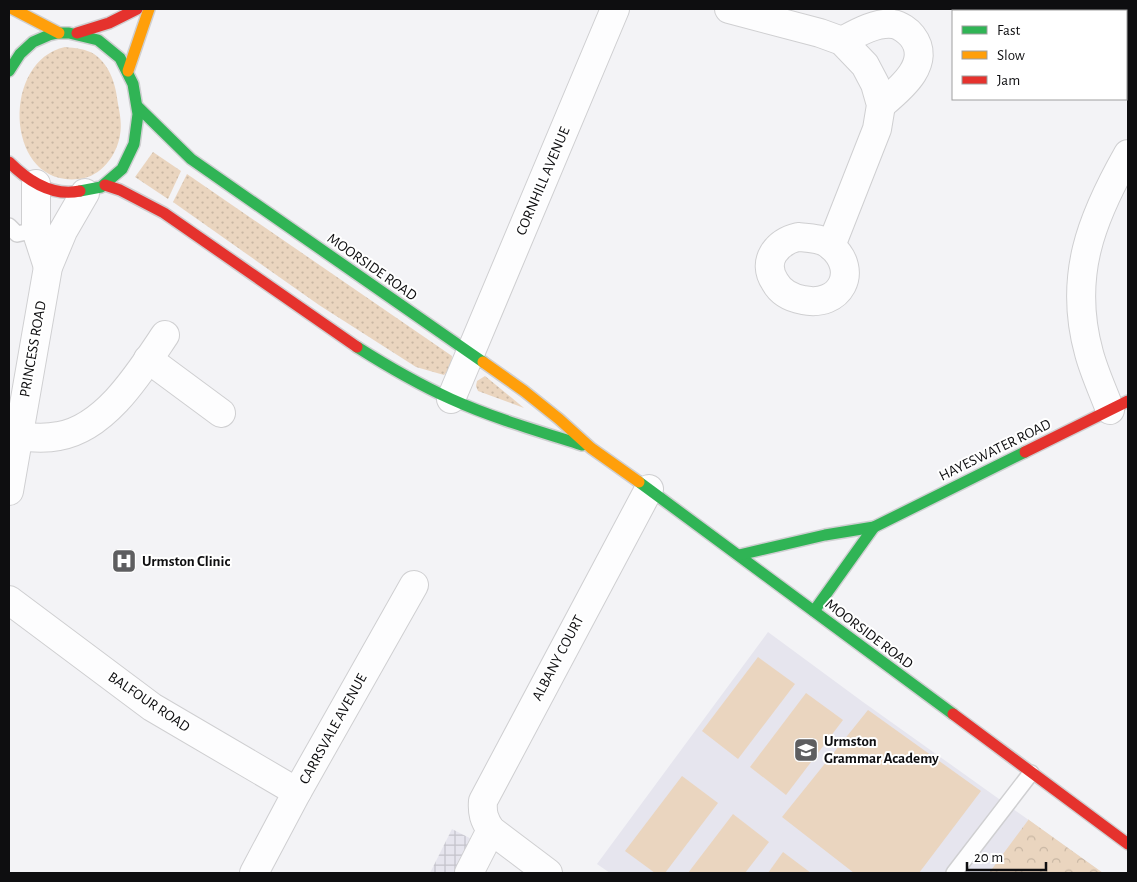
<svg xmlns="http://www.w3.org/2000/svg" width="1137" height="882" font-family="'Alegreya Sans',sans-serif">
<defs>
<pattern id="industrial-grid" width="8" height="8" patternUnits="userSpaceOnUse" patternTransform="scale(1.25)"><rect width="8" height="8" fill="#e6e5ee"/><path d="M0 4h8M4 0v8" fill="none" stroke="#c4c3cb"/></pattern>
<pattern id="grass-dots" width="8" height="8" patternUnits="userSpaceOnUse" patternTransform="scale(1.25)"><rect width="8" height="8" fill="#ead5bf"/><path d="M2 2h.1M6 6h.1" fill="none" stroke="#c8b6a3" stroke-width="1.8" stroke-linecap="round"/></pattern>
<pattern id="park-crowns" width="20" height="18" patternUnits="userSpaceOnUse" patternTransform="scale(1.25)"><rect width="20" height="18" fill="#ead5bf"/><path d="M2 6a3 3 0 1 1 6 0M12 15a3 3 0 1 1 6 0" fill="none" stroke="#c8b6a3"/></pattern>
</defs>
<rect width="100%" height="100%" fill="#f3f3f6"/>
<!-- built -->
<path fill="#e6e5ee" d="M768,632L863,702L1103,873H610L597,864Z"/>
<!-- industrial -->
<path fill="url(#industrial-grid)" d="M452,829L491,849L479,873H430Z"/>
<!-- grass -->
<g fill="url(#grass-dots)">
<path d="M65,47C75,48 86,49 94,54C111,66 116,86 118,104C120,114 122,125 120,135C117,155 101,177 79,179C5,188 0,61 65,47Z"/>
<path d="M153,152L181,171L168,199L135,177Z"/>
<path d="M187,174L452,356L451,368L444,375L416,367L319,305L173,202Z"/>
<path d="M485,376L524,408L478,391L476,386L477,381Z"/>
</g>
<!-- park -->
<path fill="url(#park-crowns)" d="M1029,819V820L1103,873H989Z"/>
<!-- garden -->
<g fill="#ead5bf">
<path d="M758,657L795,684L738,759L702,731Z"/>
<path d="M806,693L843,720L786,795L750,767Z"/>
<path d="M868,710L981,791L919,873H854L782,817Z"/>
<path d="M682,776L718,803L665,873H655L625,851Z"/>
<path d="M733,814L769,842L745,873H688Z"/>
<path d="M783,852L811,873H768Z"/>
</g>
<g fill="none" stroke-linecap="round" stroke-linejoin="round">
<defs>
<g id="lane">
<path d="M9,226L17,234L36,230"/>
<path d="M954,873L1031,773"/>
</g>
<g id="street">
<path d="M729,9L820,33L842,41L865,65L875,84L881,105L877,129L831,246"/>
<path d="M842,41C857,33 876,22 893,24C900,25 908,31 912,36C933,63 900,89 881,105"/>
<path d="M36,184V230L48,267"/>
<path d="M798,237C809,238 823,238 831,246C860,271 840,308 803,300C792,298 781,293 775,282C761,261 777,242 798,237Z"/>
<path d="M148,359L221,413"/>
<path d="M451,399L615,9"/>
<path d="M1110,410C1103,391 1094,372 1089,353C1068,277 1091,219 1128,154"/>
<path d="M18,436C32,438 45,439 59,436C106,428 140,372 165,335"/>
<path d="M9,491L48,267L63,231L85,193"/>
<path d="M9,600L152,707L297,792"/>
<path d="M254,873L297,792L414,585"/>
<path d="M469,873L491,830"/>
<path d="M548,873L491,830C484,820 482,813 483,801L649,489"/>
</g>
<g id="fast">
<path d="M9,71L20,54L33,42L49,35L58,33H69L98,40L120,58L133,84L138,114L134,144L122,169L101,187L80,191"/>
<path d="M138,107L191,159L483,362"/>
<path d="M357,347C387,366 418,384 451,399C493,418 538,431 582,445"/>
<path d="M639,482L953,714"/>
<path d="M739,555L825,535L874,527L1025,452"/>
<path d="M814,611L874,527"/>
</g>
<g id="slow">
<path d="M13,9L59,33"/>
<path d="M128,71L149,9"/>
<path d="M483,362L524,391L559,419L591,448L639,482"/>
</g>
<g id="jam">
<path d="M77,33L109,23L137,9"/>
<path d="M9,162C28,181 52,197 80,191"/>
<path d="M105,185L120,190L164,213L357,347"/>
<path d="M1025,452L1128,401"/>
<path d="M953,714L1128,844"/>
</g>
</defs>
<!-- lane casing -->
<use href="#lane" stroke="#cfcfd1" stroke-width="18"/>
<!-- street casing -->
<use href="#street" stroke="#cfcfd1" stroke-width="30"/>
<!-- fast casing -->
<use href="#fast" stroke="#cfcfd1" stroke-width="14"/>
<!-- slow casing -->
<use href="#slow" stroke="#cfcfd1" stroke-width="14"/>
<!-- jam casing -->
<use href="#jam" stroke="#cfcfd1" stroke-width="14"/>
<!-- lane -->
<use href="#lane" stroke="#fdfdfe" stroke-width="15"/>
<!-- street -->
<use href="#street" stroke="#fdfdfe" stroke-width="28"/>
<!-- fast -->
<use href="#fast" stroke="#30b455" stroke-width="11"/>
<!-- slow -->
<use href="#slow" stroke="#ff9f0a" stroke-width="11"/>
<!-- jam -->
<use href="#jam" stroke="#e5322d" stroke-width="11"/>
</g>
<!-- icons -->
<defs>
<symbol id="hospital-square" viewBox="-11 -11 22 22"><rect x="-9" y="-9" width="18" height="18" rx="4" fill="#5e5e60" stroke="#fff"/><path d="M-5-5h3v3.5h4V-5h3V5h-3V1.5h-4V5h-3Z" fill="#fff"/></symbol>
<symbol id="school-square" viewBox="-11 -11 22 22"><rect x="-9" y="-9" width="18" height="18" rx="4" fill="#5e5e60" stroke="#fff"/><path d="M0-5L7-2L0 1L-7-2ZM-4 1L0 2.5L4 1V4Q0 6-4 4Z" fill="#fff"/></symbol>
</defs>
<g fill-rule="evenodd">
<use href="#hospital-square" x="110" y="547" width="28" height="28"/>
<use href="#school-square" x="792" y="736" width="28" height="28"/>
</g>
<g text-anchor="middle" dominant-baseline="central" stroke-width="4" stroke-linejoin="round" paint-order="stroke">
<!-- street labels -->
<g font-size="15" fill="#0e0e10" stroke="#fff">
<text transform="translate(543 181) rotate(-67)">CORNHILL AVENUE</text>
<text transform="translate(372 267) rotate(35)">MOORSIDE ROAD</text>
<text transform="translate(33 349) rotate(-80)">PRINCESS ROAD</text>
<text transform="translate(995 450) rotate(-26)">HAYESWATER ROAD</text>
<text transform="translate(869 634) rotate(37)">MOORSIDE ROAD</text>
<text transform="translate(558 658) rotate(-62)">ALBANY COURT</text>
<text transform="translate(149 702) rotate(34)">BALFOUR ROAD</text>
<text transform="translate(333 729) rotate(-61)">CARRSVALE AVENUE</text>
</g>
<!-- poi labels -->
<g font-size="15" font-weight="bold" fill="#0e0e10" stroke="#fff" text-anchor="start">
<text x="142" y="561">Urmston Clinic</text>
<text x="824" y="741">Urmston<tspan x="824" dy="17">Grammar Academy</tspan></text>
</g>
</g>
<!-- border -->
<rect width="1137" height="882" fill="none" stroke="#0e0e10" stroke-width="20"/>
<!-- legend -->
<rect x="952" y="10" width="175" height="90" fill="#ffffff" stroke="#9f9f9f"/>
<rect x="962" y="26" width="25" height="8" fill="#30b455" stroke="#9f9f9f"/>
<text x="997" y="35" font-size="15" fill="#0e0e10">Fast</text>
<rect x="962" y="51" width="25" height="8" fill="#ff9f0a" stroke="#9f9f9f"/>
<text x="997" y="60" font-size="15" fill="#0e0e10">Slow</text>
<rect x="962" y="76" width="25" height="8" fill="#e5322d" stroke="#9f9f9f"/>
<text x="997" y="85" font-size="15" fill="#0e0e10">Jam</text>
<!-- scale -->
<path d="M967 862v8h79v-8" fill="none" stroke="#0e0e10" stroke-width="2.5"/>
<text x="974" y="862" font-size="15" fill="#0e0e10" stroke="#ffffff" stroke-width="4" paint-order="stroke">20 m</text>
</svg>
